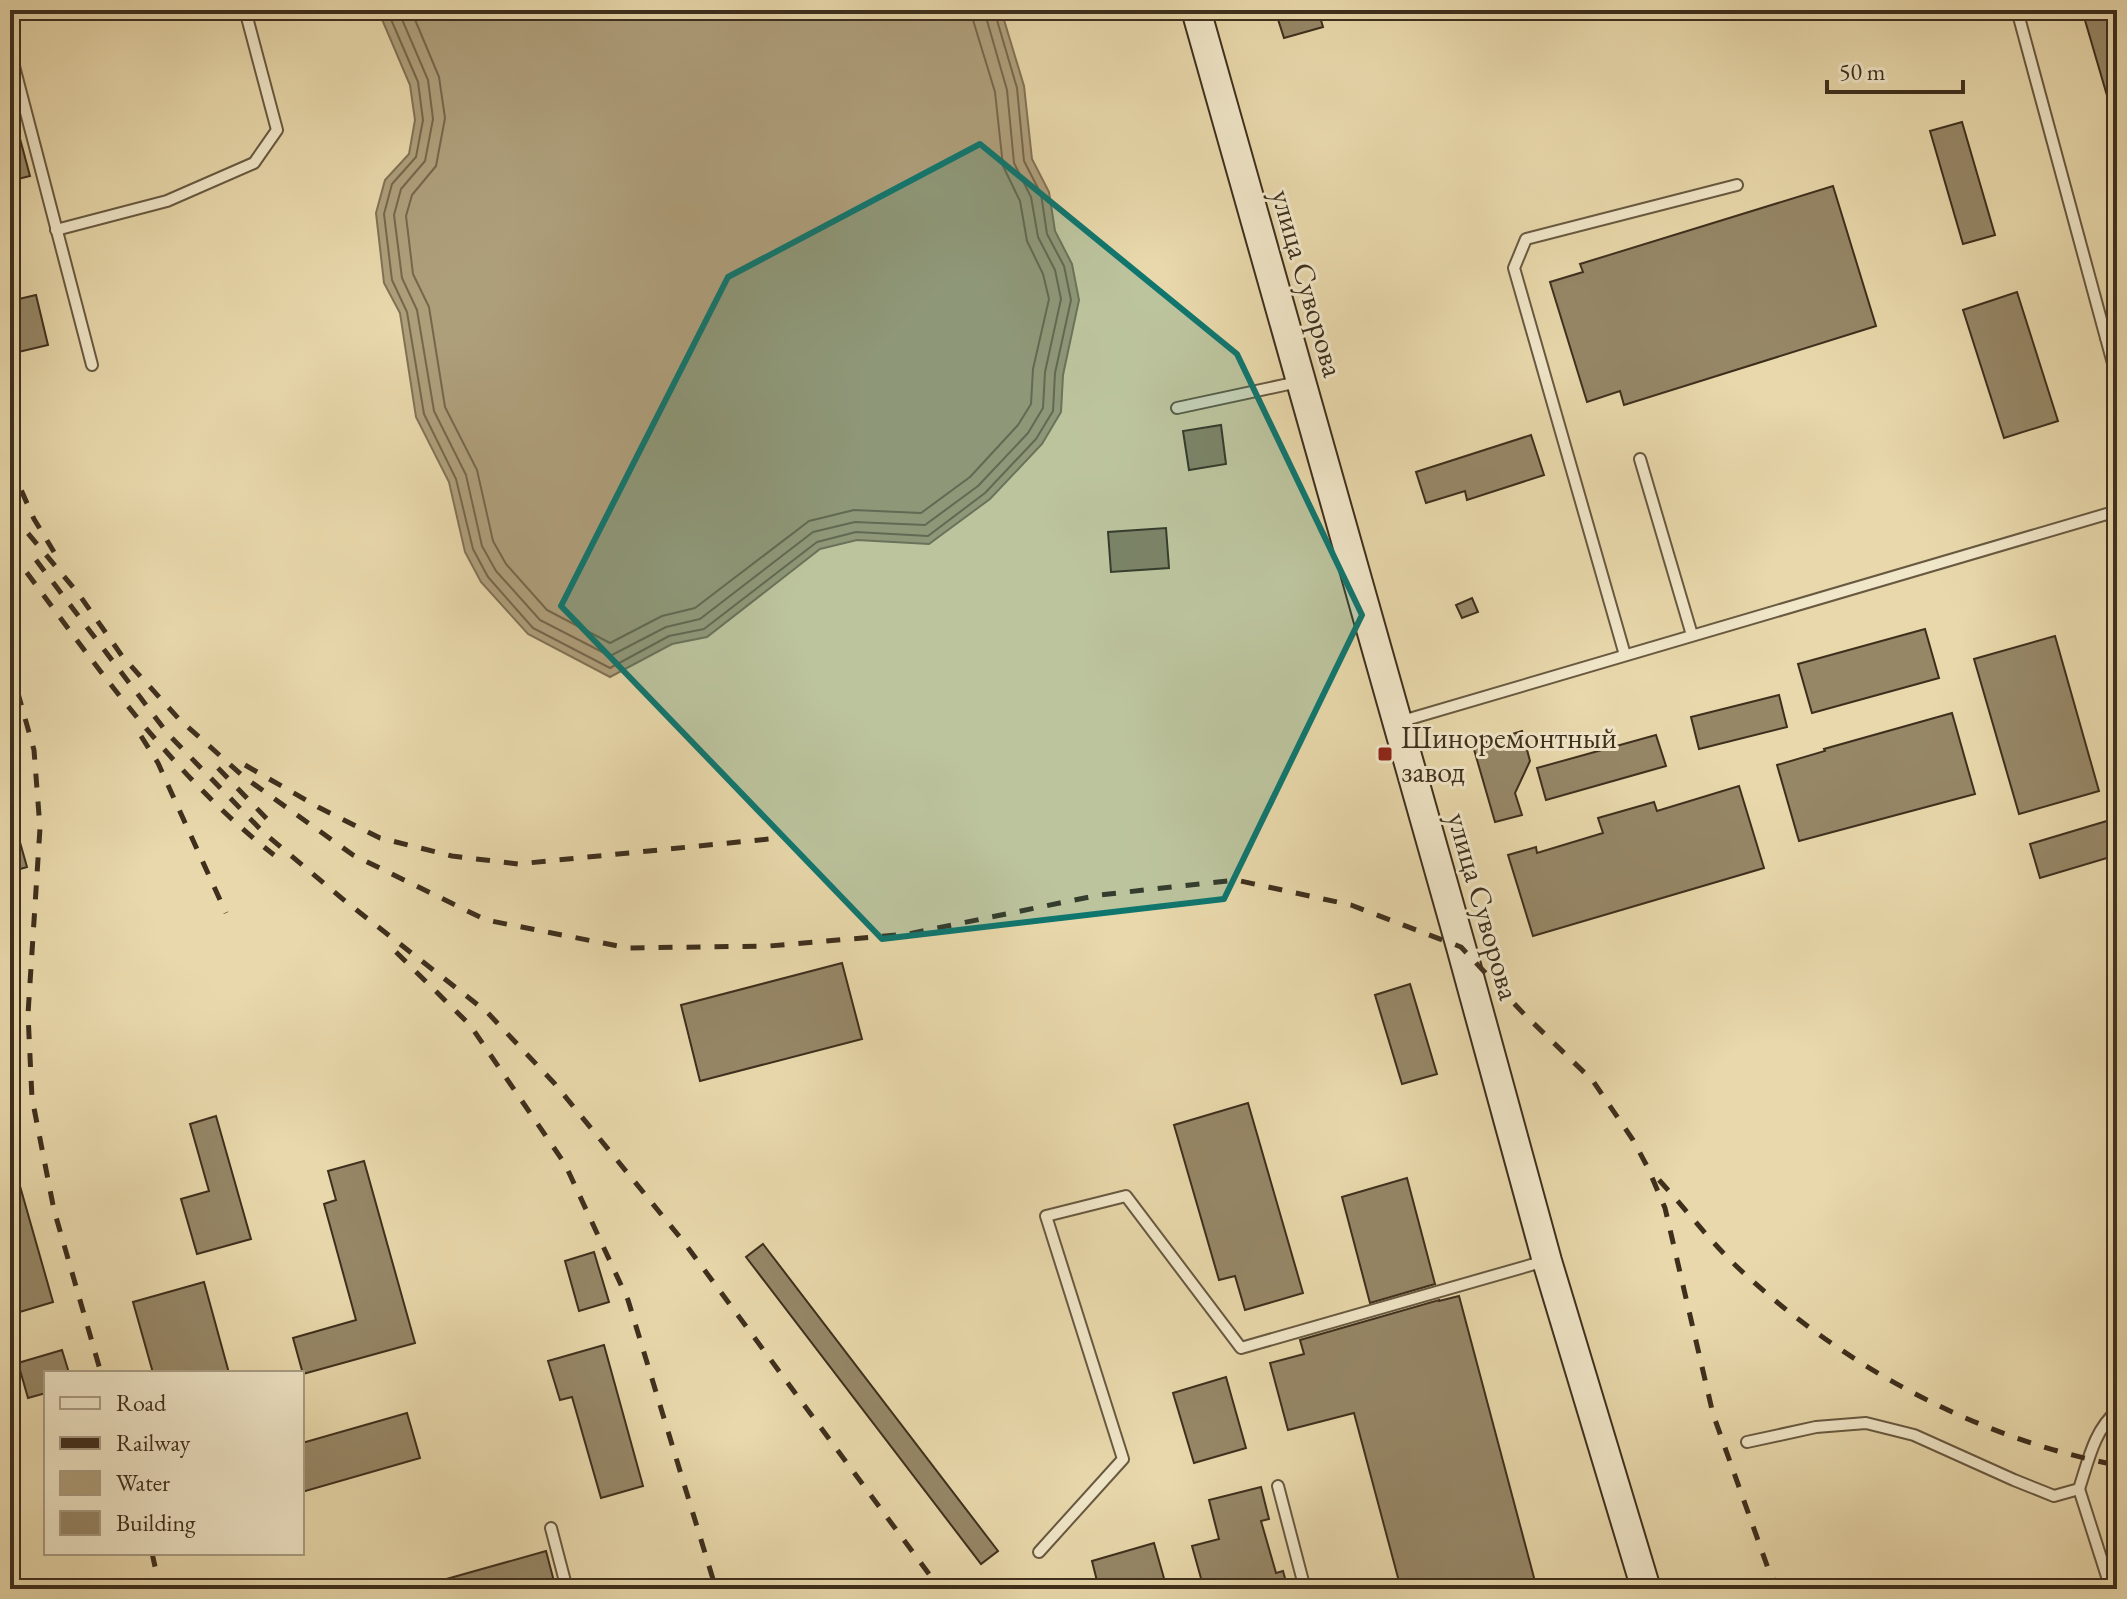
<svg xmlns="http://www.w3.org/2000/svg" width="2127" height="1599" font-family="'EB Garamond',serif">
<rect width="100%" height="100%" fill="#e8d8ab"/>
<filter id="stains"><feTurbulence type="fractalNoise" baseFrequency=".0025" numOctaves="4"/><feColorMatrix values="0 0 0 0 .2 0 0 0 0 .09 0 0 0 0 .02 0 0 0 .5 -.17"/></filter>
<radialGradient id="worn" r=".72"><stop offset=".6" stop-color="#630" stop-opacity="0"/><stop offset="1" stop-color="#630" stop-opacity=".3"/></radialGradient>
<!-- water -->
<path fill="#ae9f7b" stroke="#817255" stroke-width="2" d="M378,10H1001L1024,86L1032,159L1049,192L1055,231L1072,264L1079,300L1063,375L1061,412L1042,444L990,499L929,544L857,540L820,549L707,637L672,644L610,677L528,634L481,582L465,552L449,482L416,417L400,313L384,283L376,213L385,180L409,154L415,120L410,85Z"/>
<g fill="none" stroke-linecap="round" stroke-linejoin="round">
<!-- shore -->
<g stroke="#76674c" stroke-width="2">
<path d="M387,10L418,82L423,120L416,157L392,184L384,214L392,280L407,312L424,414L456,479L473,549L488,577L533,628L610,668L669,636L704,629L817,542L856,532L928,536L985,493L1036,439L1053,411L1055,373L1071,300L1064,266L1047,234L1041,194L1024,161L1017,88L994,10"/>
<path d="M398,10L428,80L433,119L425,161L401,189L394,215L402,278L417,310L434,411L466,475L482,546L496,571L540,620L610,656L666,627L700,619L813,532L855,522L925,525L978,486L1028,433L1043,408L1045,372L1061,299L1055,270L1038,237L1031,197L1014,163L1007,90L984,10"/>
<path d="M411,10L439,77L445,118L436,166L412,195L406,216L413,274L429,307L445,407L477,470L493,541L506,564L547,610L610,643L662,616L695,608L809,521L854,510L921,513L970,477L1018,425L1031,404L1033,369L1049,299L1043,274L1027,241L1020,201L1003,166L995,92L973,20L972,10"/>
</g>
</g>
<!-- building -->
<g fill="#968767" stroke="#3e2f1d" stroke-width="2">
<path d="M1275,10H1318L1323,27L1284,38Z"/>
<path d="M2082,10H2117V115L2113,116Z"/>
<path d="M15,120L30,176L10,181V121Z"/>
<path d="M1962,122L1995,235L1963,244L1930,131Z"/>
<path d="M1833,186L1876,326L1624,405L1620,391L1587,402L1550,282L1583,272L1580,264Z"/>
<path d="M2017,292L2058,421L2004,438L1963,310Z"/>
<path d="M36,295L48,345L10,354V301Z"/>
<path d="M1221,425L1226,464L1189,470L1183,431Z"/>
<path d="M1531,435L1544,475L1467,500L1465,491L1426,503L1416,472Z"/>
<path d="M1166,528L1169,568L1111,572L1108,532Z"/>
<path d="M1472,598L1478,612L1462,618L1456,605Z"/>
<path d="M1925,629L1939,678L1812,713L1798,664Z"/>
<path d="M2055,636L2099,791L2019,814L1974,659Z"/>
<path d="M1779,695L1787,727L1699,749L1691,717Z"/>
<path d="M1952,713L1975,794L1799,841L1777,765L1825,751L1824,749Z"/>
<path d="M1522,731L1530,761L1515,793L1522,815L1495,822L1473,746Z"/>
<path d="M1656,735L1666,766L1546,800L1537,768Z"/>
<path d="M1739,786L1764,868L1533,936L1508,855L1536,847L1537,853L1603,833L1598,818L1654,802L1657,811Z"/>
<path d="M2110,820L2117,844V855L2040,878L2030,844Z"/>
<path d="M14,821L27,867L10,872V822Z"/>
<path d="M842,963L862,1039L700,1081L681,1005Z"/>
<path d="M1410,984L1437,1074L1402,1084L1375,995Z"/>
<path d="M1248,1103L1303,1293L1245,1310L1235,1276L1219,1280L1174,1125Z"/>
<path d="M216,1116L251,1239L197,1254L181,1199L209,1191L190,1124Z"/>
<path d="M364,1161L415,1343L303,1374L293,1338L356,1320L324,1204L336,1200L328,1171Z"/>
<path d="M14,1165L53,1302L10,1315V1166Z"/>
<path d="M1407,1178L1435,1284L1370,1303L1342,1197Z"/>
<path d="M763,1244L998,1551L981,1564L746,1257Z"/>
<path d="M594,1252L609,1302L579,1311L565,1261Z"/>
<path d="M204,1282L229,1373H153L133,1302Z"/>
<path d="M1459,1296L1537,1589H1401L1354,1413L1288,1430L1270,1363L1304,1354L1300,1340L1439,1300V1301Z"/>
<path d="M604,1345L643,1486L601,1498L572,1397L560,1400L548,1361Z"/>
<path d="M62,1350L69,1373H46V1393L28,1398L18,1363Z"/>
<path d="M1226,1377L1246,1448L1194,1463L1173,1393Z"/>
<path d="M407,1413L420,1458L302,1492V1443Z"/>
<path d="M1261,1487L1269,1519L1261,1521L1276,1573L1283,1571L1288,1589H1204L1192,1546L1219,1539L1209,1500Z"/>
<path d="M1154,1543L1167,1589H1099L1092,1561Z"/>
<path d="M546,1551L556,1589H425V1585Z"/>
</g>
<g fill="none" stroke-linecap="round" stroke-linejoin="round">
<defs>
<g id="lane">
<path d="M2017,10L2106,338"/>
<path d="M10,51L92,365"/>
<path d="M56,230L167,201L254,163L277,130L245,10"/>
<path d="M2117,335L2106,338L2117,378"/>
<path d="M1177,408L1298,382"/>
<path d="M1640,459L1692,635"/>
<path d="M1625,655L1514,268L1526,239L1737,185"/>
<path d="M1399,722L2117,511"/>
<path d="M1747,1442L1816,1427L1866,1423L1914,1435L2014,1480L2054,1496L2079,1489C2088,1462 2094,1430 2117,1411"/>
<path d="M1278,1486L1305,1589"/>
<path d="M2079,1489L2111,1589"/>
<path d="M551,1528L567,1589"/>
<path d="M1039,1552L1123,1459L1046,1216L1126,1196L1241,1348L1545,1261"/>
</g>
<path id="secondary" d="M1196,10L1461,947L1547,1261L1646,1589"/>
</defs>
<!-- lane casing -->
<use href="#lane" stroke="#685940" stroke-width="14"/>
<!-- secondary casing -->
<use href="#secondary" stroke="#3e2f1d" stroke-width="32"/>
<!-- lane -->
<use href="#lane" stroke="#f0e6c8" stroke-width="10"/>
<!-- secondary -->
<use href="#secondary" stroke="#f0e6c8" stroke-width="28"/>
<!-- rail -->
<g stroke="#3e2f1d" stroke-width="5" stroke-dasharray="14 14" stroke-linecap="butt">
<path d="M10,465L34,519L54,552"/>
<path d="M10,512L78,593L122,656L179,719L244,777L353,855L486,920L628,948L769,946L908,934L1099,895L1236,880L1351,905L1461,947L1524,1014L1593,1081L1633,1140L1648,1168L1665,1208L1713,1414L1769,1571L1779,1589"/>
<path d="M10,550C91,658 167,771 274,855"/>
<path d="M36,560L168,734L264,833L345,901L487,1012L555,1084L683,1241L940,1589"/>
<path d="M10,665L34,750L40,828L28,1014L32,1098L54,1210L101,1373"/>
<path d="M141,736L158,763L226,913"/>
<path d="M245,765L318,807L380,838L452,856L518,864L779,838"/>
<path d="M218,768L268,820"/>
<path d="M396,952L470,1025L565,1164L628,1300L716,1589"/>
<path d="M1659,1180C1683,1206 1706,1236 1732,1262C1837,1363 1974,1438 2117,1465"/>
<path d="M152,1553L160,1589"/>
</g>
</g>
<!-- marked area -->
<path fill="#0f766e" fill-opacity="0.2" stroke="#0f766e" stroke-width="6" stroke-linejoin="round" d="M980,144L1237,354L1362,615L1224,899L882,939L561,606L728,277Z"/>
<!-- markers -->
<rect fill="#8f2418" stroke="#f0e6c8" stroke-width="3" x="1377" y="746" width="16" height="16" rx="4"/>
<g text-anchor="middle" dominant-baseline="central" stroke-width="6" stroke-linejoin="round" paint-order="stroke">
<!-- street labels -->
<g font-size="30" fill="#3e2f1d" stroke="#f0e6c8">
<text transform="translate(1308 283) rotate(74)">улица Суворова</text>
<text transform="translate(1484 906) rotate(74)">улица Суворова</text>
</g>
<!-- poi labels -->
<g font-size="30" fill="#3e2f1d" stroke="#f0e6c8" text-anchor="start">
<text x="1401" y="737">Шиноремонтный<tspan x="1401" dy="34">завод</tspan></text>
</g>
</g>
<!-- margin -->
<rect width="2127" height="1599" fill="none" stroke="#e8d8ab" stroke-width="40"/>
<rect x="12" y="12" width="2103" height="1575" fill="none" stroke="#3e2f1d" stroke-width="4"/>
<rect x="20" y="20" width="2087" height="1559" fill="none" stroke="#3e2f1d" stroke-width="2"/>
<!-- legend -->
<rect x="44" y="1371" width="260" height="184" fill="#f0e6c8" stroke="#a99d84" stroke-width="2"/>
<rect x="60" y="1397" width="40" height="12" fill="#f0e6c8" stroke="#a99d84" stroke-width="2"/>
<text x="116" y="1411" font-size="24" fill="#3e2f1d">Road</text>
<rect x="60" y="1437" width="40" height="12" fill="#3e2f1d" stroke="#a99d84" stroke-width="2"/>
<text x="116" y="1451" font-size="24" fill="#3e2f1d">Railway</text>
<rect x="60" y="1471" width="40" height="24" fill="#ae9f7b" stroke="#a99d84" stroke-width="2"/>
<text x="116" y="1491" font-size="24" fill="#3e2f1d">Water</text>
<rect x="60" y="1511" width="40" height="24" fill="#968767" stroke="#a99d84" stroke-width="2"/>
<text x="116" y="1531" font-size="24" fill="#3e2f1d">Building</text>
<!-- scale -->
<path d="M1827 80v12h136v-12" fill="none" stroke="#3e2f1d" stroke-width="4"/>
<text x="1839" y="80" font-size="24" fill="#3e2f1d" stroke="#f0e6c8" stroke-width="6" paint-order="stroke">50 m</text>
<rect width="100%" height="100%" filter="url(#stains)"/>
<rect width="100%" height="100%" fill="url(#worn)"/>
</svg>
